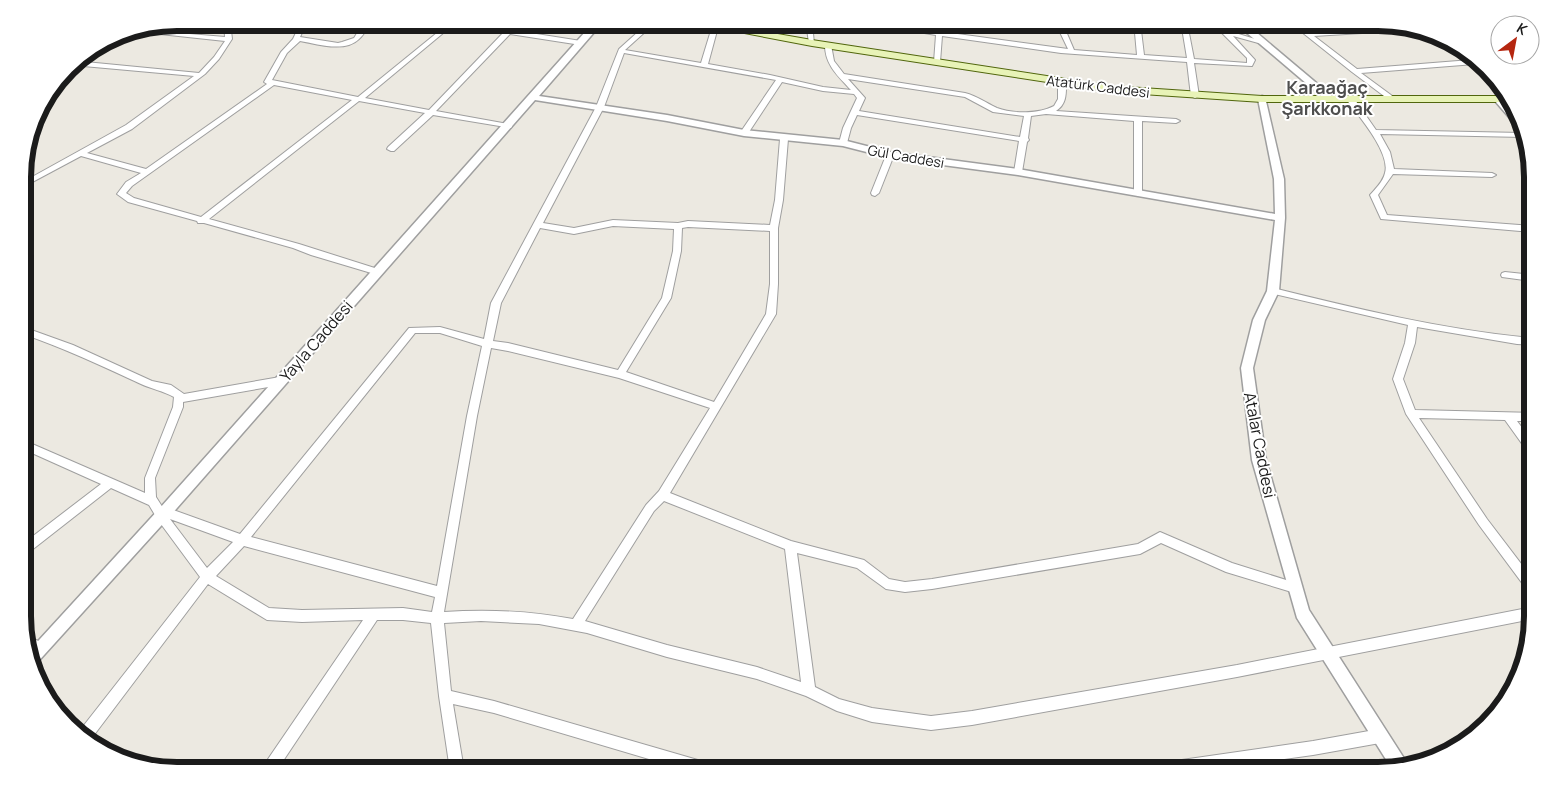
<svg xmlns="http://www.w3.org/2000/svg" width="1555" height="793" font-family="Manrope,sans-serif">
<rect width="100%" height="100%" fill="#ece9e1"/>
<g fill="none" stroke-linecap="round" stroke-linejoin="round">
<defs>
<g id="minor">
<path d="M224,22H230L232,39L219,59L205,74L132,129L87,153L146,169L267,84L264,82L281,52L293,39L301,22H307L300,37L338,43L342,42L354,38L364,22H371C367,28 364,35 359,39C345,53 317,44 300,41L287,53L272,80L358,97L438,32L444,25L440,22H460L581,41L584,43L581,45L510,34L436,111L508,124L512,126L511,128L433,115L394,151H391L387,149L388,147L425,113L359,101L209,219L299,244L381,270L382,272L381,274L378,275L311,255L293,248L204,223H198L197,221L128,202L117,194L126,182L141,173L81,156L23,187V182L126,125L194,76L72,65L75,61L199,73L214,57L225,41L132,31L142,30L225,37ZM451,25L503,33L429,110L365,98L442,34ZM274,85L352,100L201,217L134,198L126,193L132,186Z"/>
<path d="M649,22H656L625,50L701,63L712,27L715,25L718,27L708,64L770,75L823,87L851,90C838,76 825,65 825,45L828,43L831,45L834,61L844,74L965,93C977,96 986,103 997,108C1013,114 1039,114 1054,106L1058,99V82L1062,80L1066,82C1066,93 1067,104 1056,111L1176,119L1180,121L1176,123L1142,121V193L1138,196L1134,193V121L1046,114L1031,116L1028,138L1029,140L1027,142L1022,172L1018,174L1014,172L1019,141L857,115L851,128L847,143L843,145H840L839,143L843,128L857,98L854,94L823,91L782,82L747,135H741L740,133L776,80L624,53L604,107L543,223L574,228L613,220L678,223L688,221L770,225L775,200L780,139L784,137L788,139L783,200L778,228V284L776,314L670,493L791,541L864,560L889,579L905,582L932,579L1138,544L1160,532L1232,563L1299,584L1301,588L1299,592L1295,593L1226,572L1161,543L1140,554L932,589L905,592L886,589L857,568L797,553L815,687L839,699L872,708L931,716L972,711L1237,665L1532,607V619L1237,677L972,725L931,730L872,722L837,711L806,696L757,679L667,657L587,633L539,624L481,621L444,623L451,691L494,701L708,763L713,765L715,770H686L494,713L453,704L464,770H450L439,696L431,623L403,620H377L277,770H262L264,765L363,620L302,622L267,620L208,584L91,739L81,729L200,577L158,520L149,505L111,488L28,553L24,554V543L101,484L23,449V440L145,493V478L173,407L174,397C163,391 152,389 141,384C102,366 64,348 23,334V327L73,345L152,381L171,385L184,394L280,377L283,378L285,381L280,385L183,402V407L155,478L156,497L163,508L165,507L240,534L409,328L440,327L484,339L491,303L596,107L619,49ZM848,79L965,97L993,112L1024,116L1020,137L859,111L865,98ZM613,226L674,229L673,251L662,298L618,370L508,343L493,341L501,303L540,228L574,234ZM688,227L770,231V284L766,314L714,402L626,372L671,298L681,251L682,228ZM415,333H440L482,346L467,416L437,586L251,537ZM491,348L508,351L619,378L710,408L659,491L646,505L573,619C530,611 488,609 444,612L477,416ZM664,501L785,549L801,682L757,667L667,645L585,621L654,511ZM170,519L233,542L207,568ZM244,546L435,597L432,612L403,608L302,610L269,608L216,576Z"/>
<path d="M806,22H812L814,44L809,43Z"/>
<path d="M860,22H880L936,31L937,22H943V32L1068,49L1058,28L1029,22H1062L1074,50L1137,55L1134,22H1140L1144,55L1187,58L1181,22H1199L1265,42L1262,44L1233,36L1255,60L1252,66L1194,63L1199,96L1195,98L1191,96L1187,62L1061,53L942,36L940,62L937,64L934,62L936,35ZM1187,23L1222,33L1247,58V63L1194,59Z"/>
<path d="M1282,22H1298L1310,32L1399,27L1410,30L1314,36L1357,69L1471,60L1475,64L1361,73L1395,98V102H1392L1352,72L1293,25L1247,31L1244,29L1247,27Z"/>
<path d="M1347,97H1353L1376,130L1522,133L1524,137L1380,134L1390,152L1394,169L1492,173L1496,175L1492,177L1393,174L1378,195L1387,215L1531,226V232L1381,219L1370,195C1376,188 1383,182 1385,173C1391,153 1358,115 1346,99Z"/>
<path d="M887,153H890L894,155L879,193L875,196L872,195L871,193Z"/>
<path d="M1505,272L1532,275V281L1502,277L1501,275L1502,273Z"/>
<path d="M1273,288C1358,309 1444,330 1532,338V345L1517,344L1417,327L1415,343L1403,379L1415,410L1532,413V421H1517L1532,441V453L1528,452L1505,420L1419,418L1487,519L1532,578V592L1528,591L1479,525L1406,414L1393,379L1405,343L1408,325L1270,293L1269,291Z"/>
<path d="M26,636L46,644L48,648L46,652L42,654L29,649L24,637Z"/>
<path d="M1380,729L1385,731L1387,736L1385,741L1380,743L1313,755L1206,770H1154L1156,765L1161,763L1313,741Z"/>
</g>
<g id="tertiary">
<path d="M594,22H603L539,96L667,115L744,130L843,140L890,152L1018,169L1275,214L1274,179L1258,99L1262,96L1265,97L1284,179L1285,218L1279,291L1265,320L1253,368L1266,460L1309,610L1407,763L1392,769L1297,618L1252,460L1241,368L1253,320L1267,291L1275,220L1018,175L890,158L843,146L744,136L667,121L535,100L170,516L35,665L29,651L160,508Z"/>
<path d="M1234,22H1244L1333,97V101H1327Z"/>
<path d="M1498,96C1509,101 1515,114 1519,125L1515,124L1495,101V97Z"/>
</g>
<path id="secondary" d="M687,22H709L812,40L1112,86L1262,96H1508L1510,102H1262L1112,92L812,46Z"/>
</defs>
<!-- minor casing -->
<use href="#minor" stroke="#9f9f9f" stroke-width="2"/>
<!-- tertiary casing -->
<use href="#tertiary" stroke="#9f9f9f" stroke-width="3"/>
<!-- secondary casing -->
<use href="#secondary" stroke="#51660d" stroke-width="2"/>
<!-- minor -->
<use href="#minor" fill="#fff" fill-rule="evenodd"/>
<!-- tertiary -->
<use href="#tertiary" fill="#fff" fill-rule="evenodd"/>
<!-- secondary -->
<use href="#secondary" fill="#e8f3b7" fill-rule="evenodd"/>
</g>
<g text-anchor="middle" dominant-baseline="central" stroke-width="4" stroke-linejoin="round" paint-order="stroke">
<!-- far-street labels -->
<g font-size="14" fill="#1b1b1b" stroke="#fff">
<text transform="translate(1098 86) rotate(7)">Atatürk Caddesi</text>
<text transform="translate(906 156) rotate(10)">Gül Caddesi</text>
</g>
<!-- street labels -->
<g font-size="16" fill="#1b1b1b" stroke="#fff">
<text transform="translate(316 341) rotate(-49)">Yayla Caddesi</text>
<text transform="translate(1260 445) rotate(79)">Atalar Caddesi</text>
</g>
<!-- far-district labels -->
<g font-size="18" font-weight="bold" fill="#4e4e4e" stroke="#fff">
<text x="1327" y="87">Karaağaç<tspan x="1327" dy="21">Şarkkonak</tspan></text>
</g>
</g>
<!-- crop -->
<path d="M0 0H1555V793H0ZM177 31H1378A146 146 0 0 1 1524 177V616A146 146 0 0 1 1378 762H177A146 146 0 0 1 31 616V177A146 146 0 0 1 177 31Z" fill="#fff" fill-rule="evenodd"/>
<path fill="none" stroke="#1b1b1b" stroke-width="6" d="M177 31H1378A146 146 0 0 1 1524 177V616A146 146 0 0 1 1378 762H177A146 146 0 0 1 31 616V177A146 146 0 0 1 177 31Z"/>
<!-- north arrow -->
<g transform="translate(1515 40) rotate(32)"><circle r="24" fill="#ffffff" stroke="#a4a4a4"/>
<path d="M0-4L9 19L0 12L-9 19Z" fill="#b52610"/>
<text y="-8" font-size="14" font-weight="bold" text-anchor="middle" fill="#1b1b1b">K</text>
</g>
</svg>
